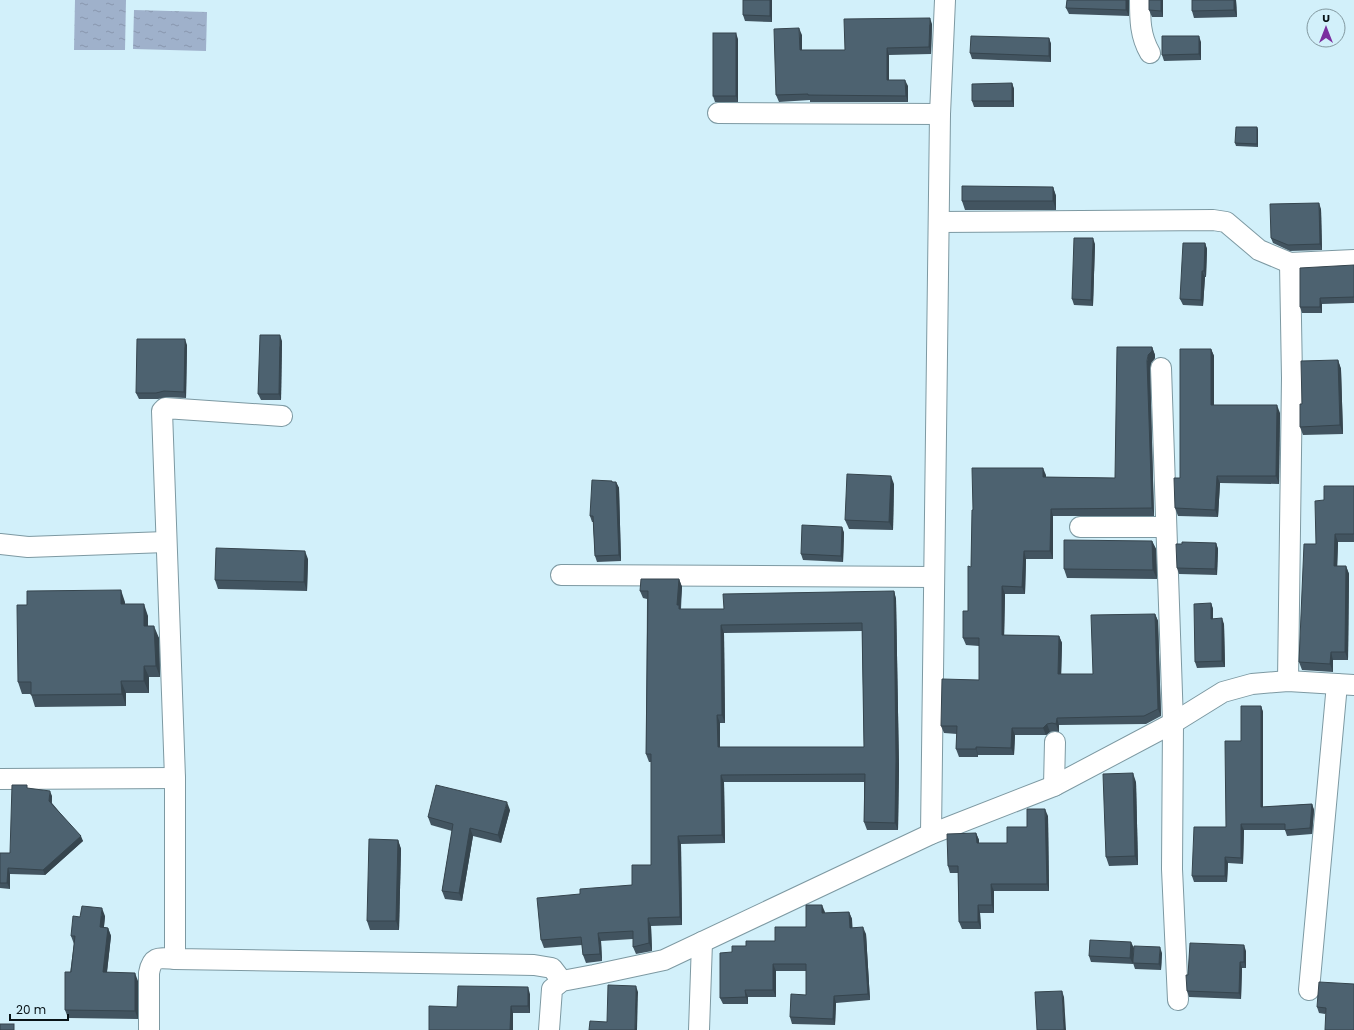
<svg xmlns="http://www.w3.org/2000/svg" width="1354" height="1030" font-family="Poppins,sans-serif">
<defs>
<pattern id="water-ripples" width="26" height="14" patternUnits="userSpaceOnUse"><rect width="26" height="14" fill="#9fb1cb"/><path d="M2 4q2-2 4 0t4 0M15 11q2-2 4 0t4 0" fill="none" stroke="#8897ae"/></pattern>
</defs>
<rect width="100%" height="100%" fill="#d2f0fa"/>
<!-- water -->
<g fill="url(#water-ripples)">
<path d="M75,0H126L125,50H74Z"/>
<path d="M134,10L207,12L206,51L133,49Z"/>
</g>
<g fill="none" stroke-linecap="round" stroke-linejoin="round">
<defs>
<g id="minor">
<path d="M1140,0C1140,19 1140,36 1150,53"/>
<path d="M718,113L940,114"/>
<path d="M939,222L1213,220L1226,222L1259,250L1290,263L1354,260"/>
<path d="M1161,368L1173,723L1172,869L1178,1000"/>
<path d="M1080,527H1166"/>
<path d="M0,544L28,547L166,542"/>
<path d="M561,575L934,577"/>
<path d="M1288,681L1292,378L1290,263"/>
<path d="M0,779L175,778"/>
<path d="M1054,786L1055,742"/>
<path d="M931,834L940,114L945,0"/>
<path d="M175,959V778L162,411L165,408L282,416"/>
<path d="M1309,990L1337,684"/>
<path d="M149,1030V973C152,955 160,958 175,959L534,965L552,968L562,981"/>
<path d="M549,1030L552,989L562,981L594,975L664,960L931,834L1054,786L1173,723L1223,692L1252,684L1288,681L1354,685"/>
<path d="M699,1030L702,942"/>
</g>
</defs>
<!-- minor casing -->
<use href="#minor" stroke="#7d99a2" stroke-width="22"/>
<!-- minor -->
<use href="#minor" stroke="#fff" stroke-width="20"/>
</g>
<!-- wall -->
<g fill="#425460" fill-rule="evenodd">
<path d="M772,0V22L745,21L743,15Z"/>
<path d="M1067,0H1129V16L1069,14L1066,8Z"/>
<path d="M1163,0V17H1152L1149,10Z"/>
<path d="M1192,0H1236L1237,17L1194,18L1192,11Z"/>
<path d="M932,24L931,54L889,55V80L908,86V102H810V100L779,102L776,95L802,35V50H845Z"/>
<path d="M1049,38L1051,44V62L972,59L970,53Z"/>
<path d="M738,39V102H715L713,96Z"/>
<path d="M1201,42V60L1164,61L1162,55Z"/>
<path d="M1012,83L1014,89V107H974L972,101Z"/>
<path d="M1257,127L1258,130V147L1236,146L1235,143Z"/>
<path d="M1053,187L1056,196V210H965L962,201Z"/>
<path d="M1321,209L1322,250L1290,251L1273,243L1271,238Z"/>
<path d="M1205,243L1207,249L1206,277H1205L1203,306L1183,305L1180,299Z"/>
<path d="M1095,244L1093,306L1074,305L1072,299Z"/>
<path d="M1354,265V303L1322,304V313H1302L1300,307L1352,266Z"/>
<path d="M282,341L281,400H261L258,394Z"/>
<path d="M187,345L186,398L166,397L158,399H139L136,393Z"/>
<path d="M1152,347L1155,355V358L1151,363L1150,368L1154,516H1053V559H1026L1025,594H1005L1004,635L1059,636L1062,643L1061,674H1093L1155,614L1158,621L1161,716L1146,724L1059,725V732L1055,731L1050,732L1046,735H1015L1014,755H978V757H959L956,749L957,734L944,733L941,726L979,680V646L966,645L963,638L968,611L971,567L973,510L1046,475V477L1115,478Z"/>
<path d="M1211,349L1214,356V405L1280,413L1279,484L1220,483L1218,517L1178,516L1175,508L1180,478Z"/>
<path d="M1338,360L1341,369L1343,434L1303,435L1300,427L1302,404Z"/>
<path d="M613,482H616L619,488L621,561L597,562L595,556L593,522H592L590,516Z"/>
<path d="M894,484L893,530L849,529L845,520Z"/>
<path d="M1354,486V542H1338L1337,566H1346L1349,574L1348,660H1333V672L1302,670L1299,662L1316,544L1324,500Z"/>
<path d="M842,527L844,533L843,562L803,560L801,554Z"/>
<path d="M1152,541L1156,549L1157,579L1067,578L1064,569Z"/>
<path d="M1216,543L1218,549L1217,575L1179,574L1177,568Z"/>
<path d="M308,559L307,591L218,589L215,580Z"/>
<path d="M679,579L682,587L681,609H724L894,591L896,599L899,767L898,830H867L864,822V782H724L725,843L681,844L682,925L651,926L652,951L636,954L633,947V939L601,941L602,961L586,963L583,955L582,945L544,948L541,940L580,894L632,885L651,865V762H649L646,754L647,599L643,598L640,591ZM862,631L864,747H720V723H725L724,633Z"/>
<path d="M125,602V604L148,616V626L159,638L160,677H149V693H126V706L35,707L31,694H22L18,682Z"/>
<path d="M1211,603L1213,609V619L1224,624L1225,667L1197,668L1195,662Z"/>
<path d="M1261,706L1263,712V807L1312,804L1314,810L1312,834L1287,836L1285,830H1244L1243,864L1228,863L1227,882H1194L1192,876L1226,827L1241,741Z"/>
<path d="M1136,782L1138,865L1109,866L1106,857Z"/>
<path d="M28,789L52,796V803L83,841L45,875L10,874V889L0,888V853H10Z"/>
<path d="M510,810L501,843L473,836L462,901L445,899L442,891L452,831L431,825L428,817Z"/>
<path d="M1048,816L1049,891H994V913H980L981,929H962L959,922L958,873H950L948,866L976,833L979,840V843H1007L1027,827Z"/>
<path d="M398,840L401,849L399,930H370L367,921Z"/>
<path d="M825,912V913L849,912L852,919V928L866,934L870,1000L836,1003L835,1025L792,1024L790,1017L806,995V971H776V997H748V1004H723L720,998L732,952L746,946L775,941L806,927Z"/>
<path d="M105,916L104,927L108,928L111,936L107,972L138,981V1019L68,1018L65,1010L74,944L71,936L80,917Z"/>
<path d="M1131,942L1133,964L1091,962L1089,956Z"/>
<path d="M1246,951V968H1242L1241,999L1189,997L1187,991L1188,975Z"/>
<path d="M1162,953L1161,970L1135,969L1133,963Z"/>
<path d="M1354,984L1325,1014L1319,1013L1317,1007Z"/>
<path d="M530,994V1013H513V1030H429Z"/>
</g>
<!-- shaded-wall -->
<g fill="#36454e">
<path d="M770,0H772V22L770,16Z"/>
<path d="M1126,0H1129V16L1126,10Z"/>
<path d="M1161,0H1163V17L1161,11Z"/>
<path d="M1234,0H1236L1237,17L1234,10Z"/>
<path d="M930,18L932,24L931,54L929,47Z"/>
<path d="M799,28L802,35V57L800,50Z"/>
<path d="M736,33L738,39V102L736,96Z"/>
<path d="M1199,36L1201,42V60L1199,54Z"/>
<path d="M1049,38L1051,44V62L1049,56Z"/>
<path d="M887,48L889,55V87L887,80Z"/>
<path d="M905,80L908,86V102L906,96Z"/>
<path d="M1012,83L1014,89V107L1012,101Z"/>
<path d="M1257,127L1258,130V147L1257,144Z"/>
<path d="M1053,187L1056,196V210L1053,201Z"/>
<path d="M1319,203L1321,209L1322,250L1320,244Z"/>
<path d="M1093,238L1095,244L1093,306L1091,300Z"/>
<path d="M1205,243L1207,249L1206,277L1204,271Z"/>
<path d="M1202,271L1205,277L1203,306L1201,300Z"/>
<path d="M1320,298L1322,304V313L1320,307Z"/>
<path d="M280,335L282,341L281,400L279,394Z"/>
<path d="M185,339L187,345L186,398L184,392Z"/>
<path d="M1152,347L1155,355V358L1151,363L1150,368L1154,516L1152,508L1147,361L1148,355Z"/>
<path d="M1211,349L1214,356V412L1211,405Z"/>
<path d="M1338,360L1341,369L1343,434L1340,425Z"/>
<path d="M1277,405L1280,413L1279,484L1276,476Z"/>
<path d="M1043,468L1046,475V485L1043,477Z"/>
<path d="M891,476L894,484L893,530L889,522Z"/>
<path d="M1217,476L1220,483L1218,517L1215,510Z"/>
<path d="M616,482L619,488L621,561L619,555Z"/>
<path d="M1051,509L1053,516V559L1050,551Z"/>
<path d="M842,527L844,533L843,562L841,556Z"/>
<path d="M1335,534L1338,542L1337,574L1334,566Z"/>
<path d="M1152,541L1156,549L1157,579L1153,570Z"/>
<path d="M1216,543L1218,549L1217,575L1215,569Z"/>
<path d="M305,551L308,559L307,591L304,582Z"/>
<path d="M1024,551L1026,559L1025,594L1022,587Z"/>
<path d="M1346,566L1349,574L1348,660L1345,652Z"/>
<path d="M679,579L682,587L680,611L681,617L677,605Z"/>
<path d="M1002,586L1005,594L1004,643L1002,635Z"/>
<path d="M121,590L125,602V616L121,604Z"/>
<path d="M894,591L896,599L899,767L898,830L895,823Z"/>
<path d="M1211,603L1213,609V625L1211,619Z"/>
<path d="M144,604L148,616V638L144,626Z"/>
<path d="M1155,614L1158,621L1161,716L1158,709Z"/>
<path d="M1222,618L1224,624L1225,667L1222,661Z"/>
<path d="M721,625L724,633L725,723L722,715Z"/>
<path d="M154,626L159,638L160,677L156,666Z"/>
<path d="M1059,636L1062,643L1061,682L1058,674Z"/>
<path d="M1331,652L1333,660V672L1330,664Z"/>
<path d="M144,666L149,677V693L144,681Z"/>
<path d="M121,681L126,693V706L122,694Z"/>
<path d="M1261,706L1263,712V813L1261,807Z"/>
<path d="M717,715L720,723V755L718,747Z"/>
<path d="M1057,718L1059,725V732L1056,724Z"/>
<path d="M1047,724L1050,732L1046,735L1043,728Z"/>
<path d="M1012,728L1015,735L1014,755L1011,748Z"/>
<path d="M976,747L978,755V757L976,749Z"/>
<path d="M1133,773L1136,782L1138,865L1135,856Z"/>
<path d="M721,775L724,782L725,843L722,835Z"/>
<path d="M50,791L52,796L51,806L49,801Z"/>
<path d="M507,802L510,810L501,843L498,835Z"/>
<path d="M1312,804L1314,810L1312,834L1310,828Z"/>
<path d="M1045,809L1048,816L1049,891L1047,884Z"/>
<path d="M1241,824L1244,830L1243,864L1241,858Z"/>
<path d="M470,828L473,836L462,901L459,893Z"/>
<path d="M976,833L979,840V850L977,843Z"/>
<path d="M81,836L83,841L45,875L43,870Z"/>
<path d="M678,836L681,844L682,925L680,917Z"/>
<path d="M398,840L401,849L399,930L396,921Z"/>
<path d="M1225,857L1228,863L1227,882L1225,876Z"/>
<path d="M8,868L10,874V889L7,883Z"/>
<path d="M991,884L994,891V913L992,905Z"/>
<path d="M822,905L825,912V920L822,913Z"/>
<path d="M978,905L980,913L981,929L978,922Z"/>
<path d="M102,908L105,916L103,935L100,927Z"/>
<path d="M849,912L852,919L853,935L850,928Z"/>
<path d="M648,918L651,926L652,951L649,943Z"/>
<path d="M863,927L866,934L870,1000L868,994Z"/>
<path d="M108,928L111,936L106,980L103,972Z"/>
<path d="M598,933L601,941L602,961L600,954Z"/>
<path d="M1131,942L1134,948L1133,964L1130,958Z"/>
<path d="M1244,945L1246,951V968L1244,962Z"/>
<path d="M1160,947L1162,953L1161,970L1159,964Z"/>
<path d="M1240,962L1242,968L1241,999L1239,993Z"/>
<path d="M773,964L776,971V997L773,990Z"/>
<path d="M135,973L138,981V1019L135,1011Z"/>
<path d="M636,986L638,992L637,1030H635Z"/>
<path d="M528,987L530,994V1013L528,1006Z"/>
<path d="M745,990L748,997V1004L746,997Z"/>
<path d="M1062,991L1064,997L1066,1030H1064Z"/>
<path d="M834,996L836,1003L835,1025L833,1019Z"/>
<path d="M511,1006L513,1013V1030H510Z"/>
</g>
<!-- building -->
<g fill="#4d6270" stroke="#36454e" fill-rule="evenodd">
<path d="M743,0H770V16L743,15Z"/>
<path d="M1067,0H1126V10L1066,8Z"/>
<path d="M1149,0H1161V11L1149,10Z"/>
<path d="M1192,0H1234V10L1192,11Z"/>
<path d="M930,18L929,47L887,48V80H905L906,96L808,95V94L776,95L774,29L799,28L800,50H845L844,19Z"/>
<rect x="713" y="33" width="23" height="63"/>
<path d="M971,36L1049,38V56L970,53Z"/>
<path d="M1162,36H1199V54L1162,55Z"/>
<path d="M1012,83V101H972V84Z"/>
<path d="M1236,127H1257V144L1235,143Z"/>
<path d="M962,186L1053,187V201H962Z"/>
<path d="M1319,203L1320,244L1288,245L1271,238L1270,204Z"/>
<path d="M1074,238H1093L1091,300L1072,299Z"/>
<path d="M1183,243H1205L1204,271H1202L1201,300L1180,299Z"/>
<path d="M1354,265V297L1320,298V307H1300V268Z"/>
<path d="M260,335H280L279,394H258Z"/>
<path d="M137,339H185L184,392L164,391L156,393H136Z"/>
<path d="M1117,347H1152V351L1148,355L1147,361L1152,508L1051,509L1050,551H1024L1022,587L1002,586V635L1059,636L1058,674H1093L1091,615L1155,614L1158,709L1144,716L1057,718L1056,724L1052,723L1047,724L1043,728H1012L1011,748L976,747V749H956L957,726H941L942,679L979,680V638H963V611H968V566L971,567L972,510H973L972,468H1043V477L1115,478Z"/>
<path d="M1180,349H1211V405H1277L1276,476H1217L1215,510L1175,508L1174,478H1180Z"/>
<path d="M1338,360L1340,425L1300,427V404H1302L1301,361Z"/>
<path d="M847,474L891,476L889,522L845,520Z"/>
<path d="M592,480L612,481V482H616L619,555L595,556L593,516H590Z"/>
<path d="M1324,486H1354V534H1335L1334,566H1346L1345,652H1331L1330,664L1299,662L1304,544H1316L1315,501L1324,500Z"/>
<path d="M802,525L842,527L841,556L801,554Z"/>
<path d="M1064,540L1152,541L1153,570L1064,569Z"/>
<path d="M1182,542L1216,543L1215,569L1177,568L1176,544H1182Z"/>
<path d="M216,548L305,551L304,582L215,580Z"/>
<path d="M641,579H679L677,605H679V609H724L723,594L894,591L896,759L895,823L864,822L865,774L721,775L722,835L678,836L680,917L648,918L649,943L633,947V931L598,933L600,954L583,955L581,937L541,940L537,898L580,894V889L632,885V865H651V754H646L648,591H640ZM862,623L864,747H718L717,715H722L721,625Z"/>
<path d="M121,590V604H144V626H154L156,666H144V681H121L122,694L31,695V682H18L17,605H27V591Z"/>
<path d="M1211,603V619L1222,618V661L1195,662L1194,604Z"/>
<path d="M1241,706H1261V807L1312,804L1310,828L1285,830V824H1241V858L1225,857V876H1192L1194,827H1226L1225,741H1241Z"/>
<path d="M1133,773L1135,856L1106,857L1103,774Z"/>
<path d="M12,785H27V788L50,791L49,801L81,836L43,870L8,868L7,883H0V853H10Z"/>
<path d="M436,785L507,802L498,835L470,828L459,893L442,891L453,824L428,817Z"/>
<path d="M1027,809H1045L1047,884H991L992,905H978V922H959L958,866H948L947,834L976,833L977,843H1007V827H1027Z"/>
<path d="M369,839L398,840L396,921H367Z"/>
<path d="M806,905H822V913L849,912L850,928L863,927L868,994L834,996L833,1019L790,1017L791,994L806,995V964H773V990H745L746,997L720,998V953L732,952V946H746V941H775V927H806Z"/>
<path d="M82,906L102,908L100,927L108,928L103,972L135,973V1011L65,1010V972H71L75,936H71L73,916L80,917Z"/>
<path d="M1090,940L1131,942L1130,958L1089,956Z"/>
<path d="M1190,943L1244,945V962H1240L1239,993L1187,991L1186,975H1188Z"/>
<path d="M1134,946L1160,947L1159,964L1133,963Z"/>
<path d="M1319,982L1354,984V1030H1325L1326,1008L1317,1007Z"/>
<path d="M608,985L636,986L635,1030H589L590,1021L607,1022Z"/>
<path d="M458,986L528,987V1006H511L510,1030H429V1006L457,1007Z"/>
<path d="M1062,991L1064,1030H1037L1035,992Z"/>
<rect x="0" y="1024" width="14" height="6"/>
</g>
<!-- north arrow -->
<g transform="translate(1326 28)"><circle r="19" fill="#d2f0fa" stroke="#82989f"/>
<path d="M0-3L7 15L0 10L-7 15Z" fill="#7a2e9f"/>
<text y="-6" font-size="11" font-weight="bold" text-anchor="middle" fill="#091317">U</text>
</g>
<!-- scale -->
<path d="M10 1014v6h58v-6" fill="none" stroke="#091317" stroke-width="2"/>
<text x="16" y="1014" font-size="12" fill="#091317" stroke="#d2f0fa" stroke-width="3" paint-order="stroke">20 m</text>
</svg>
